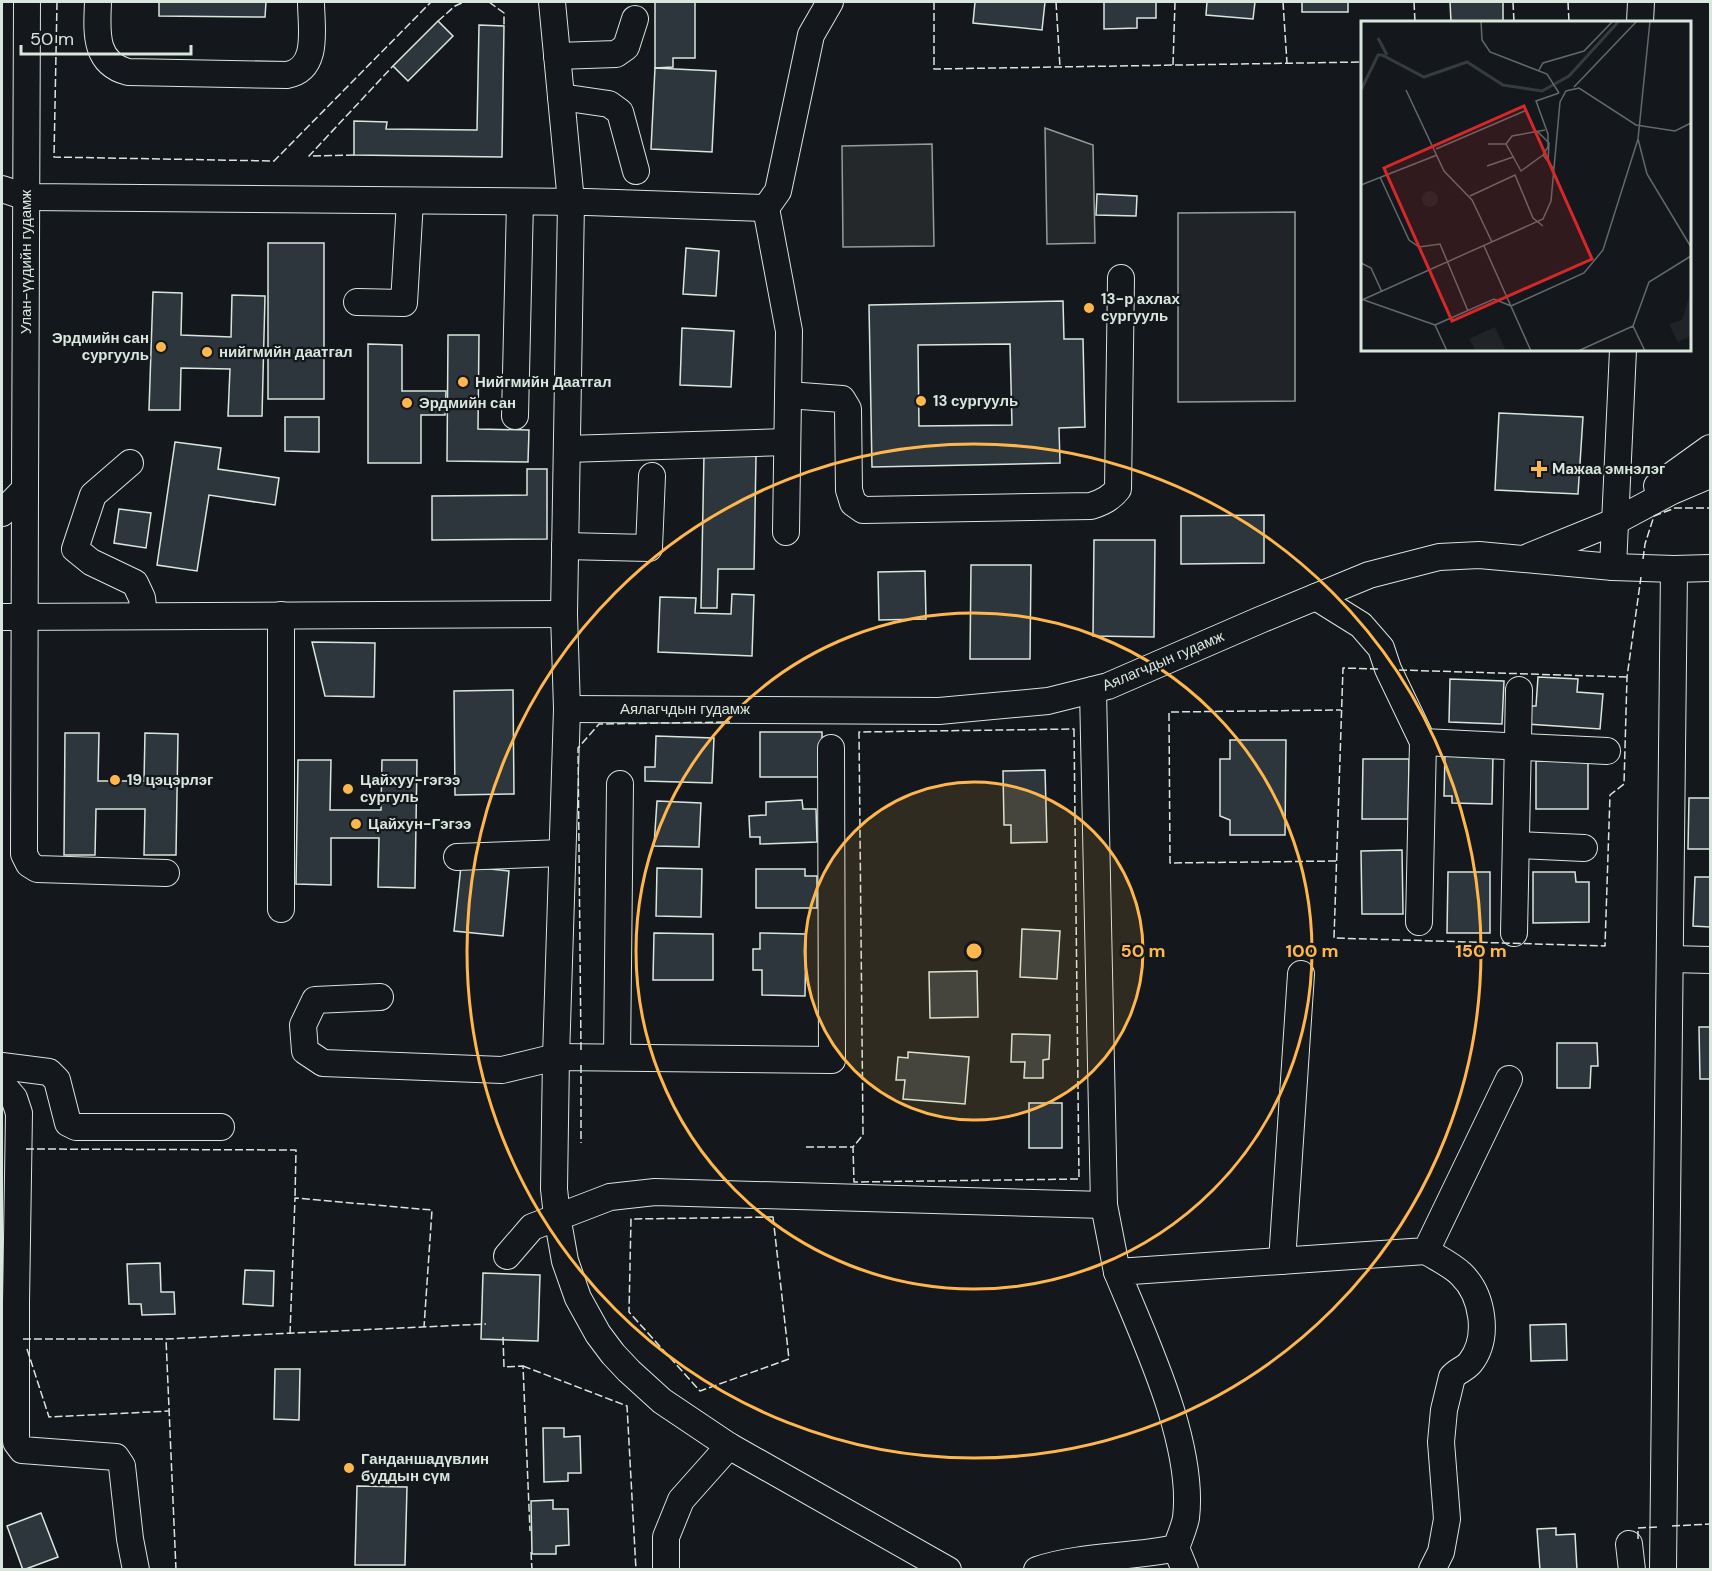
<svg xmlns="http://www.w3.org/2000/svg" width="1712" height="1571" font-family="'DM Sans',sans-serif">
<rect width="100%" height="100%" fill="#14181c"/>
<!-- green -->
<path fill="#202428" stroke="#939e99" stroke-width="1.5" d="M1295,212V401L1178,402V213Z"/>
<!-- parking -->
<g fill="#24282b" stroke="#939e99" stroke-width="1.5">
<path d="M1045,128L1093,145L1095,243L1047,244Z"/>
<path d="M932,144L934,246L843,247L842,146Z"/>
</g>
<!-- building -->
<g fill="#2c363c" stroke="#d8e6dc" stroke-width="1.5" fill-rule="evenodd">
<path d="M159,2H266L265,17L159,16Z"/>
<path d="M655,2H695V58H673V67L655,68Z"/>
<path d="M975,2H1045L1042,30L973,23Z"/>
<path d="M1104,2H1156V18H1137V28L1104,29Z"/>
<path d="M1207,2H1255L1253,19L1206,15Z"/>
<rect x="1302" y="2" width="46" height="10"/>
<path d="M1450,2H1503V22H1451Z"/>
<path d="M438,21L453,36L408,81L393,66Z"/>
<path d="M479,25L504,26L502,157L354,155V121L387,122L386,129L477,130Z"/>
<path d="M655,68L716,71L712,152L651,149Z"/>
<path d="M1097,194L1137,196L1136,216L1096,215Z"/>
<rect x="268" y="243" width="56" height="156"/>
<path d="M686,248L719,251L716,296L683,294Z"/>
<path d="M153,292L182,293L181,335L231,337L232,295L265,296L262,416H228L230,369L181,368L180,410H149Z"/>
<path d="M1063,301L1064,339H1083L1085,427L1059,428L1060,463L872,467L869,305ZM1010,344L1012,425L919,426L918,345Z"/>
<path d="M682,328L734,331L731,387L680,385Z"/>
<path d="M448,335H479L478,429L529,430L528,462L447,461Z"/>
<path d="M368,344L402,345V391H446L445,415H421V463H368Z"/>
<path d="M1499,413L1583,417L1578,494L1495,490Z"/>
<path d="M285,417H319V452L285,451Z"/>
<path d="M175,442L221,448L218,469L279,478L275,505L209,495L197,571L157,565Z"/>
<path d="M704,455L756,456L754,569H718L717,608H701Z"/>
<path d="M527,469H547V539L432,540V496L527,495Z"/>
<path d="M119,509L151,513L146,548L114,543Z"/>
<path d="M1264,515V563L1181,564V516Z"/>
<path d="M1094,540H1155L1154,637L1093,636Z"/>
<path d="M971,565H1031L1030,659H970Z"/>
<path d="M925,571L926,619L879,620L878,572Z"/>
<path d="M732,594L754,595L752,656L658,652L660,597L696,598L695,613L731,614Z"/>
<path d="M312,642L375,643L374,697L325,696Z"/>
<path d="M1538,677L1578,679L1577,692L1603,694L1600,729L1527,724L1528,706H1536Z"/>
<path d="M1450,679L1504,681L1502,724L1449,722Z"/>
<path d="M513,690L514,794L455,795L454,691Z"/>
<rect x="760" y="732" width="62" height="45"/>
<path d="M65,733H99L98,781H144L145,733L178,734L176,855H144L145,809H96L95,855H64Z"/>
<path d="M656,736L714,738L712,783L645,781V767H655Z"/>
<path d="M1230,740H1286L1285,835H1230V820L1220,816V759H1230Z"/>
<path d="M1445,753L1493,754L1492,804L1452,803V796H1444Z"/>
<path d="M1363,759H1409L1408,819H1362Z"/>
<path d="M298,760H331L330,810H381L382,760H417L415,888L378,887L379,838H331V885L296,884Z"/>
<rect x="1536" y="761" width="52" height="48"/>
<path d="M1045,770L1047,842L1011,843V825H1004L1003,771Z"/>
<path d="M1689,798H1710V849H1688Z"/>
<path d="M802,800L803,809H816L817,842L760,844V837H750L749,816L766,815V802Z"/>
<path d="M657,801L701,803L699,847L654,846Z"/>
<path d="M1402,850L1403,914H1362L1361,851Z"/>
<path d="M461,866L509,871L503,936L454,931Z"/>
<path d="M657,868L702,869L701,917L656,916Z"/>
<path d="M756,869H805V876H817V908H756Z"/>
<path d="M1448,872H1490V933H1447Z"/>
<path d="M1533,872H1575L1576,882H1589V922L1533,923Z"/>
<path d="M1695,877H1710V927L1693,926Z"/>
<path d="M1022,929L1060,931L1057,979L1020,977Z"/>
<path d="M654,933L713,934V980H653Z"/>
<path d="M760,933L806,934L805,996L762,995V970H753V949H760Z"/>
<path d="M977,971L978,1017L930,1018L929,972Z"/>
<path d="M1699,1027H1710V1079H1700Z"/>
<path d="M1012,1034L1050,1035L1049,1059L1043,1060V1078H1024L1025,1062H1011Z"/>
<path d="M1557,1043H1597L1598,1066H1591L1590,1088H1557Z"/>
<path d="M908,1052L969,1057L965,1104L903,1099L905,1080H896L898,1057L908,1058Z"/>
<rect x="1029" y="1103" width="33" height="45"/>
<path d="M160,1263L161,1292H174L175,1314L142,1315L141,1304H129L127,1264Z"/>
<path d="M245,1270L274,1271L273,1306L243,1304Z"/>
<path d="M483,1273L540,1275L538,1341L481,1339Z"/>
<path d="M1566,1324L1567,1360L1531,1361L1530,1325Z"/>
<path d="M275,1369H300L299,1420L274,1419Z"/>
<path d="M543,1428H564V1437L580,1436L581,1473H568V1481L544,1482Z"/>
<path d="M357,1486L407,1487L405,1565H355Z"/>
<path d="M553,1500V1509H568L569,1545L556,1546V1554H532L531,1501Z"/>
<path d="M41,1513L58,1557L23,1570L7,1526Z"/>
<path d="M1556,1528V1535L1575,1534L1577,1570H1540L1537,1529Z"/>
</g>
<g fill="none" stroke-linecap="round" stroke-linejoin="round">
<defs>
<g id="minor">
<path d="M98,2C97,30 93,63 128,72L287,75C320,69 311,27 311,2"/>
<path d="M552,2L571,202L564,614L567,709L556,1057L554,1189L557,1216L565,1261L578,1298L598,1334L613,1354L629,1371L662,1401L729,1446L948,1570"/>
<path d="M1640,22L1641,2"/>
<path d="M557,56L616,54L626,47L635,19"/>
<path d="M561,97L609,104L620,112L636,171"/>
<path d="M2,189L26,197L587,202L766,208L778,191L811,35L830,2"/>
<path d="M766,208L789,331L786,532"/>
<path d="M357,302L404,303L410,201"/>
<path d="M788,395L842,399L848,409L849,490L853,503L863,510L1091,506C1103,502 1111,498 1118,489L1121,278"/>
<path d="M515,416L520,202"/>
<path d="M567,449L787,442"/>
<path d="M130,463L93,495L75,549L91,562L135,583L142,598L144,615"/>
<path d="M1657,486L1710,448"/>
<path d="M25,489L24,854L29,864L37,869L166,873"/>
<path d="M2,513L25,489L27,2"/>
<path d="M565,546L649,548L652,476"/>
<path d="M1528,557L1614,522L1672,491L1710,475"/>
<path d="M1613,567L1623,350"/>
<path d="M1316,597L1361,625L1381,648L1388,669L1423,742L1419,922"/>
<path d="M2,617L564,614"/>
<path d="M567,709L939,711L1048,701L1108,686L1260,620L1369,575L1439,557L1479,555L1613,567L1674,569L1710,568"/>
<path d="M1423,742L1607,751"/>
<path d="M1516,845L1584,848"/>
<path d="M457,857L562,853"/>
<path d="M281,909V615"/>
<path d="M1514,933L1519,690"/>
<path d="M1670,959L1710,960"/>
<path d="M380,997L315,1000L303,1025L305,1051L323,1063L502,1070L556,1057L832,1060L831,748"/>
<path d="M617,1057L620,784"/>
<path d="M2,1066L49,1072L57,1080L68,1123L76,1127H221"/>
<path d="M2,1084L14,1098L19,1113L16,1302V1442L22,1450L116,1457L122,1466L130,1539L136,1570"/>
<path d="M1104,1205L1117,1272"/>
<path d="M1426,1251C1437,1258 1452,1265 1461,1274C1483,1295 1490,1338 1470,1363C1465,1369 1457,1371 1452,1377L1444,1410L1441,1442L1447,1519L1441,1552L1432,1570"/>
<path d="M507,1256L532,1227L610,1197L655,1192L1104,1205L1093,690"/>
<path d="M1282,1261L1301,974"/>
<path d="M1629,1544L1632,1570"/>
<path d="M1176,1548L1185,1570"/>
<path d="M666,1570V1537L681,1500L729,1446"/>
<path d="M1037,1570C1081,1555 1130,1558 1176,1548C1179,1539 1184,1528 1186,1518C1195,1444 1145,1340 1117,1272L1426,1251L1509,1079"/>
<path d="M1663,1570L1674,569"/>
</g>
</defs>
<!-- minor casing -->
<use href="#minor" stroke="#d8e6dc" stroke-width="28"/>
<!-- minor -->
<use href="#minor" stroke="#14181c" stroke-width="26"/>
<!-- fence -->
<g stroke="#d8e6dc" stroke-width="1.5" stroke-dasharray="8 3" stroke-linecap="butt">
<path d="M57,2L54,157L274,161L431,2"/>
<path d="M489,2L504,13V26"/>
<path d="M934,2V69L1362,62"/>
<path d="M1056,2L1060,67"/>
<path d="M1283,2L1287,63"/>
<path d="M1414,2L1415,22"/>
<path d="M1513,2L1514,22"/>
<path d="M1568,2L1569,22"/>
<path d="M438,21L455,6L464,2"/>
<path d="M1173,65L1175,2"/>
<path d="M354,155L309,156L393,66"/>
<path d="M1643,559L1645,544L1654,516L1675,508H1710"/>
<path d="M1378,669L1343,668L1334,938L1605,946L1610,795L1624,784L1627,677L1641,577"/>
<path d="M1399,670L1627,677"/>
<path d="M1074,729L1079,1179L854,1182L853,1147L863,1135L859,732Z"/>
<path d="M1336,861L1170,863L1169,712L1341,710"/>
<path d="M581,1050L578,748L599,724L730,722"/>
<path d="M581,1065V1143"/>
<path d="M806,1147H853"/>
<path d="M26,1149L296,1150L295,1198"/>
<path d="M773,1217L789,1359L700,1391L629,1312L631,1219Z"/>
<path d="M290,1334L295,1198L432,1210L424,1327"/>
<path d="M503,1337L504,1367L523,1366L530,1531"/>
<path d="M23,1339H166"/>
<path d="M27,1349L49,1417L169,1411"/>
<path d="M523,1366L627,1406L636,1570"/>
<path d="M1672,1526L1710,1524"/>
<path d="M1638,1539V1528L1657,1527"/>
<path d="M531,1552L532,1570"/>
<path d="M176,1570L166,1339L486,1324"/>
</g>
</g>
<!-- distance rings -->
<circle cx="974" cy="951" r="169" fill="#ffb74d" fill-opacity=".12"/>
<g fill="none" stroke="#ffb74d" stroke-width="3">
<circle cx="974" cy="951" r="169"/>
<circle cx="974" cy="951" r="338"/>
<circle cx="974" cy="951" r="507"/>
</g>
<!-- markers -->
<g fill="#ffb74d" stroke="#14181c" stroke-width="2">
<circle cx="1089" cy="308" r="6"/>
<circle cx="161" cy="347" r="6"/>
<circle cx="207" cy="352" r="6"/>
<circle cx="463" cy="382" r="6"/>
<circle cx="921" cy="401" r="6"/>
<circle cx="407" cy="403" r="6"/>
<path d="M1536 460h6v6h6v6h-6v6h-6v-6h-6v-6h6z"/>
<circle cx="115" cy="780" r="6"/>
<circle cx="348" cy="789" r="6"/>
<circle cx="356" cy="824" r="6"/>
<circle cx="349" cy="1468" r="6"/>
</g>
<g text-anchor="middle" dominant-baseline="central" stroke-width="4.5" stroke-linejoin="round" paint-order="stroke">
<!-- street labels -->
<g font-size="15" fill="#d8e6dc" stroke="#14181c">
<text transform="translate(26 262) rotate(-90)">Улан-үүдийн гудамж</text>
<text transform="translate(1163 661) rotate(-23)">Аялагчдын гудамж</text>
<text x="685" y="709">Аялагчдын гудамж</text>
</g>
<!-- poi labels -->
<g font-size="15" font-weight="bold" fill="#d8e6dc" stroke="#14181c" text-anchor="start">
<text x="1101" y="299">13-р ахлах<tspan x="1101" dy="17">сургууль</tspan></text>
<text x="149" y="338" text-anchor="end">Эрдмийн сан<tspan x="149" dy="17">сургууль</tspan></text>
<text x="219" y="352">нийгмийн даатгал</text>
<text x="475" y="382">Нийгмийн Даатгал</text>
<text x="933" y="401">13 сургууль</text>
<text x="419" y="403">Эрдмийн сан</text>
<text x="1552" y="469">Maжаа эмнэлэг</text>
<text x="127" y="780">19 цэцэрлэг</text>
<text x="360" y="780">Цайхуу-гэгээ<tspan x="360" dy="17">сургуль</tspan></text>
<text x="368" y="824">Цайхун-Гэгээ</text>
<text x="361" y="1459">Ганданшадүвлин<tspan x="361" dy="17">буддын сүм</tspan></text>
</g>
</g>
<!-- overview -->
<g transform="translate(1361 21)">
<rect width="330" height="330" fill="#14181c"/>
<path d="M61 178a8 8 0 1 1 16 0a8 8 0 1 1-16 0ZM330,270V315L317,321L308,303L321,299ZM134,306L145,330H115L108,318Z" fill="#202428"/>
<path fill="none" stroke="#363b3e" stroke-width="3" d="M17,17L26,34M0,69L17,34H21L63,56L106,41L142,64L181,70L208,55L258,0"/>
<path fill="none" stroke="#626a69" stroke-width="1.5" d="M120,0L121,19L129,31L186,53L198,72M178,49L182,42L223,30L252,0M213,66L276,0M45,69L83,150L111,179L131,221M176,110L188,122L187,141M277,118L286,153L330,226M127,123H145L160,150L182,134L193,148M145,123L151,115L184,109M75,128L166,89M182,134L187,126V113L175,80L198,72M126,145L152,136M19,156L48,219L58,226L79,223L107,290M0,164L76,134M109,175L154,154L172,197L182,205M123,225L170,330M0,242L10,247L21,271M1,279L182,198L190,180L199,81L205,70L218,67L275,104L314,110L330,102M3,279L74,304M150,285L223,252L242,229L277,118L289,0M74,304L133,278L150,285M74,304L86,330M217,330L272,305M284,330L272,305L288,261L330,235"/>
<path fill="#d62828" fill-opacity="0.15" stroke="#d62828" stroke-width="3" d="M163,85L231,238L91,300L23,147Z"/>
<rect width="330" height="330" fill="none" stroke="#d8e6dc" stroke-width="3"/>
</g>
<circle cx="974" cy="951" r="9" fill="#ffb74d" stroke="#14181c" stroke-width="3"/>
<g font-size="18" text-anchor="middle" font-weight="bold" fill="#ffb74d" stroke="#14181c" stroke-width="4.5" stroke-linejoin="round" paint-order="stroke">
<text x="1143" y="957">50 m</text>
<text x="1312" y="957">100 m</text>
<text x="1481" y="957">150 m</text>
</g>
<!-- border -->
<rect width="1712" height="1571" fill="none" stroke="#d8e6dc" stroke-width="6"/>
<!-- scale -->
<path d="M21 45v9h170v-9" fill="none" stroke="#d8e6dc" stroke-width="3"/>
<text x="30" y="45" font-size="18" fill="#d8e6dc" stroke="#14181c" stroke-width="4.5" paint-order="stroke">50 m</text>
</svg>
